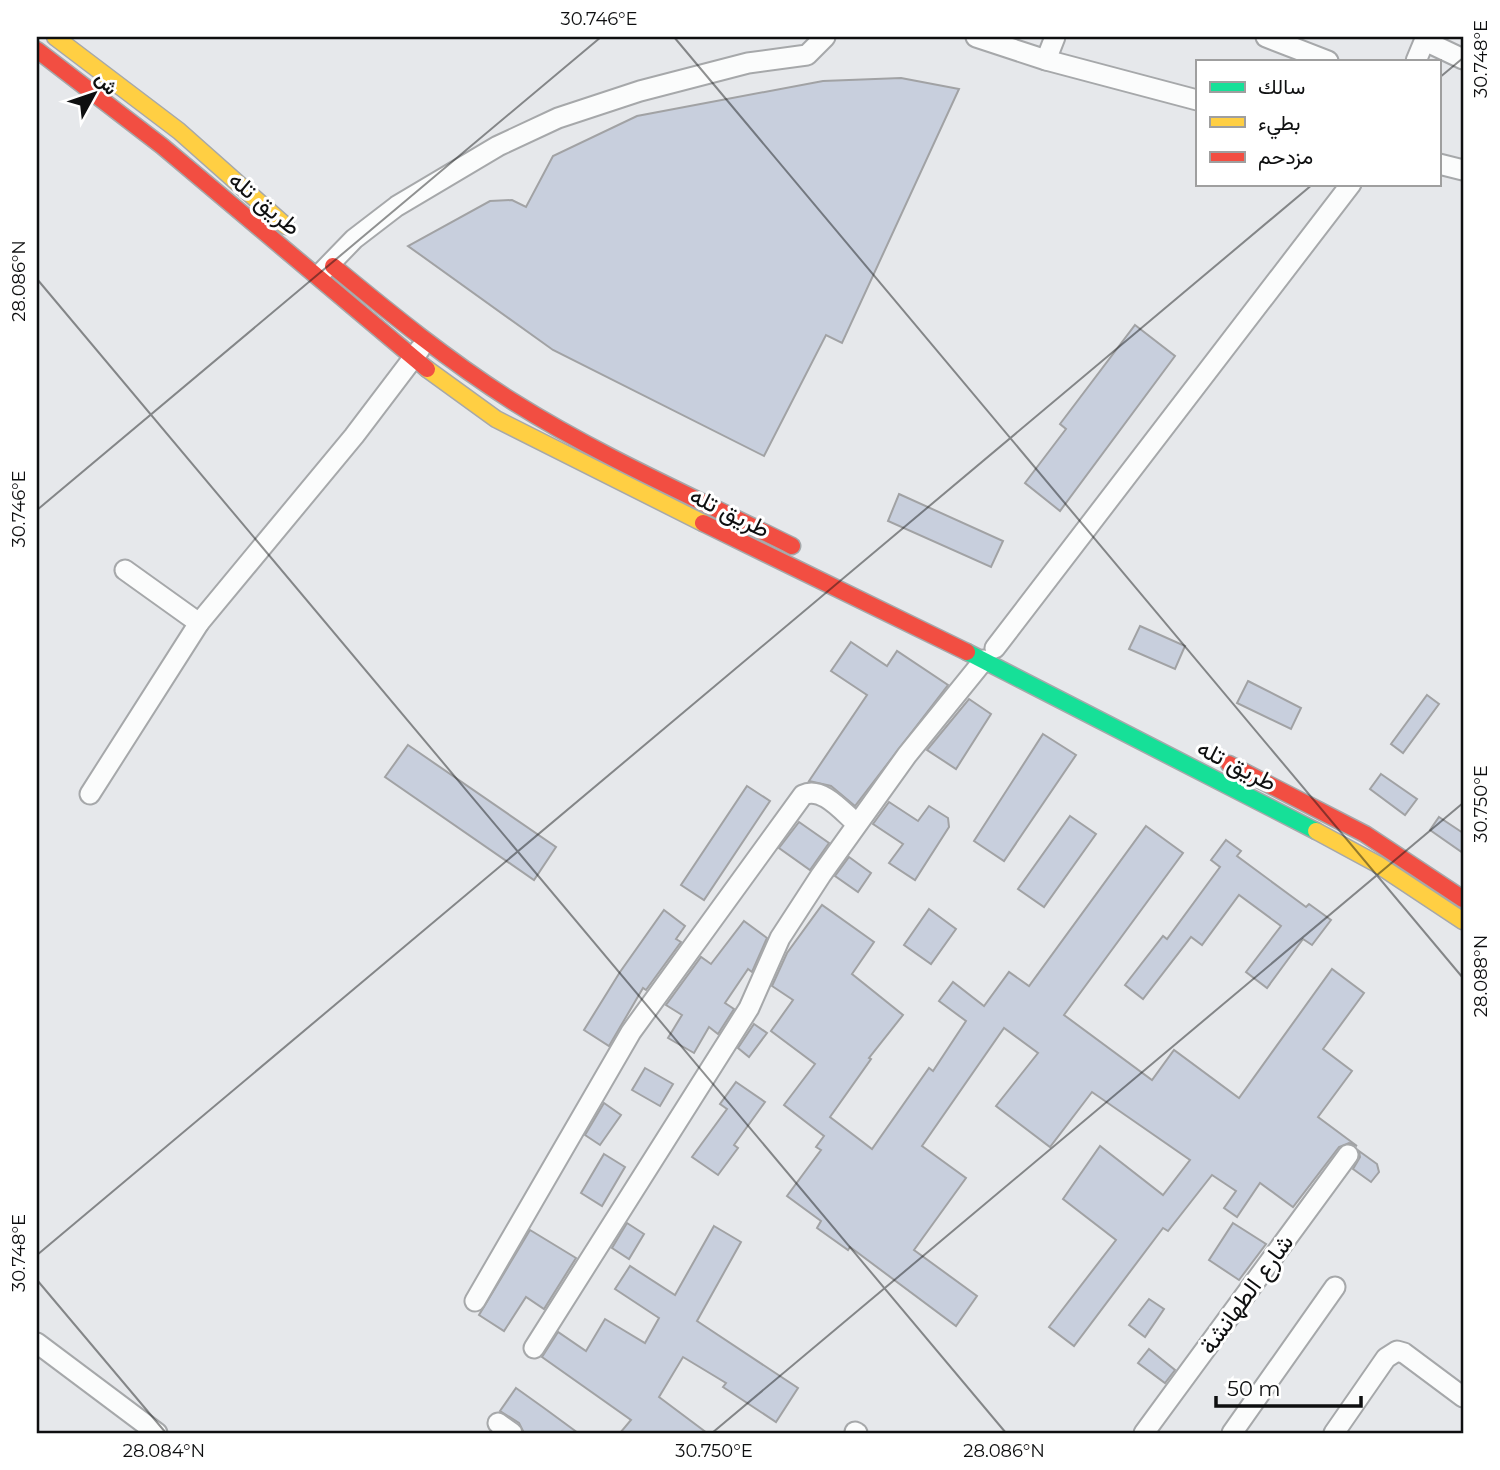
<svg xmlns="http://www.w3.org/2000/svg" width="1500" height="1470" font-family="Montserrat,Vazirmatn,sans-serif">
<rect width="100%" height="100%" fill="#e6e8eb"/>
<!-- building -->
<g fill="#c8cfdd" stroke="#a1a2a4" stroke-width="2">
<path d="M901,78L959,89L842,343L826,335L764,456L553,350L408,246L490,201L512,200L526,207L553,156L637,116L823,81Z"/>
<path d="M1135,325L1175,356L1060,511L1025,483L1066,429L1060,424Z"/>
<path d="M899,494L1003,541L991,567L888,521Z"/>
<path d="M1140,626L1185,646L1175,669L1129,649Z"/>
<path d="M851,642L887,666L897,651L948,685L855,806L831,786L809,781L867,695L831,671Z"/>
<path d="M1248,681L1301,708L1291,729L1237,703Z"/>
<path d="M1427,695L1439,704L1403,753L1391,744Z"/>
<path d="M969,699L991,714L956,769L927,750Z"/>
<path d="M1043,734L1076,755L1004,861L974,841Z"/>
<path d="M408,745L556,847L534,880L385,777Z"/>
<path d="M1381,774L1417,799L1405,815L1370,789Z"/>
<path d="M747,786L770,801L704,900L681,885Z"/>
<path d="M889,802L918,821L929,806L948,818L949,827L915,880L889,863L903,844L873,824Z"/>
<path d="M1070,816L1096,834L1044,907L1018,889Z"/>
<path d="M1439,817L1463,833V853L1430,830Z"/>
<path d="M799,822L829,843L810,870L779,848Z"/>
<path d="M1146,826L1183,853L1064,1015L1152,1080L1174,1050L1239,1098L1332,969L1364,993L1323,1049L1352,1071L1318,1117L1357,1146L1349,1143L1339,1147L1293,1207L1260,1183L1237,1217L1224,1208L1236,1191L1212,1175L1168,1231L1163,1228L1074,1346L1049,1327L1116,1240L1063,1199L1100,1146L1163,1195L1190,1160L1092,1092L1050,1147L996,1106L1038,1053L1004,1028L922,1146L966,1178L914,1250L977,1296L956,1326L850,1247L848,1250L817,1228L821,1221L787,1196L821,1150L816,1147L824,1136L784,1105L815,1064L771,1031L793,1000L772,986L787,953L822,905L874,942L852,974L903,1015L869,1058L871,1059L830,1117L872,1149L929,1068L933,1071L966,1021L939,1001L953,982L984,1006L1009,972L1029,986Z"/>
<path d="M1226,840L1241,851L1237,856L1306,907L1309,904L1331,920L1312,945L1303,939L1267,988L1246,972L1281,926L1239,895L1202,945L1191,937L1143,999L1125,985L1163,936L1167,939L1220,867L1211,860Z"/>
<path d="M849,857L871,873L858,892L835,876Z"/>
<path d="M929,909L956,929L931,964L904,945Z"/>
<path d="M664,910L685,926L676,939L681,942L646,990L643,988L609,1046L584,1030L620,972Z"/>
<path d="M744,921L767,938L752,972L748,969L725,1003L734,1009L718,1034L709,1027L694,1053L668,1038L682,1015L666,1005L701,957L711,964Z"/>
<path d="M754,1024L767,1033L749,1057L738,1048Z"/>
<path d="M645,1068L673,1084L660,1106L632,1090Z"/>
<path d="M736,1082L765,1102L734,1145L738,1148L718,1175L692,1157L727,1109L720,1104Z"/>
<path d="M604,1103L621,1115L600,1145L585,1135Z"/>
<path d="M1359,1151L1377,1164L1379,1172L1371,1182L1353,1169L1360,1157Z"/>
<path d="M604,1154L625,1167L602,1206L581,1193Z"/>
<path d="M627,1223L644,1234L629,1259L612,1248Z"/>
<path d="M1233,1223L1266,1244L1239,1280L1209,1260Z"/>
<path d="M714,1226L741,1242L697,1321L798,1388L776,1422L723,1387L726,1383L683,1357L659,1397L707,1433H620L631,1420L542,1357L558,1332L586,1351L605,1319L645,1343L659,1318L615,1289L630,1266L675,1295Z"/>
<path d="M530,1230L576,1258L544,1309L526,1297L504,1331L479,1315Z"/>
<path d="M1149,1299L1164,1309L1145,1337L1129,1325Z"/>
<path d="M1149,1349L1175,1370L1165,1383L1138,1363Z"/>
<path d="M516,1388L544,1408L578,1433H524L519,1423L500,1411Z"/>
</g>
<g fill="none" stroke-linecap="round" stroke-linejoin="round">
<defs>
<g id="street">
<path d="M976,37L1046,60L1197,100"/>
<path d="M1266,37L1328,61"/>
<path d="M1425,41L1463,59"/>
<path d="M1046,60L1055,37"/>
<path d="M1416,61L1426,37"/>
<path d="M1439,164L1463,170"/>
<path d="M323,271L354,239L397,206L498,146L558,118L640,91L748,63L807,55L825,37"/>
<path d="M125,570L199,623"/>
<path d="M995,648L1351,184"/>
<path d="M90,794L199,623L354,436L420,349"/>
<path d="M475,1301L631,1032L803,795C822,786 842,811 856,823"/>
<path d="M37,1343L157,1433"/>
<path d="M534,1348L749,1008L780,938L821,875L907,755L984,660"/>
<path d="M498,1423L512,1433"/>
<path d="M855,1432L857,1433"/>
<path d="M1144,1433L1348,1155"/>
<path d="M1232,1433L1335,1287"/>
<path d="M1334,1433L1386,1358L1397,1351L1404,1353L1463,1397"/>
</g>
<path id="fast" d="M967,652L1316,831"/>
<g id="slow">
<path d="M55,37L179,131L286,226"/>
<path d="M427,369L496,419L703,523"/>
<path d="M1316,831L1377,864L1463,921"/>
</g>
<g id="jam">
<path d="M37,50L162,146L427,369"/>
<path d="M333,266C391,314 449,361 512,401C601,457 698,499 792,546"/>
<path d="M703,523L967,652"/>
<path d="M1229,764L1365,834L1463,899"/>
</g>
</defs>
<!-- street casing -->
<use href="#street" stroke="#a6a8aa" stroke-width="23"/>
<!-- fast casing -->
<use href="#fast" stroke="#a6a8aa" stroke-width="19"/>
<!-- slow casing -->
<use href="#slow" stroke="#a6a8aa" stroke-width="19"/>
<!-- jam casing -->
<use href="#jam" stroke="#a6a8aa" stroke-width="19"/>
<!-- street -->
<use href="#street" stroke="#fbfcfc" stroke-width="19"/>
<!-- fast -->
<use href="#fast" stroke="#16e098" stroke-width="16"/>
<!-- slow -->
<use href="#slow" stroke="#ffcf43" stroke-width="16"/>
<!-- jam -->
<use href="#jam" stroke="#f24e42" stroke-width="16"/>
</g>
<!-- ticks -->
<path fill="none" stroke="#0e0f10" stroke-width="2" stroke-opacity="0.45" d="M674,37L1463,978M1439,78L1463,58M37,279L1006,1433M37,510L601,37M37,1255L1313,184M37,1280L166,1433M712,1433L1463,803"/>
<g text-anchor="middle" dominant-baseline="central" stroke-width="6" stroke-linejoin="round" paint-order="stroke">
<!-- street labels -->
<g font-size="24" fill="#0e0f10" stroke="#fff">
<text transform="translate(265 203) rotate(40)">طريق تله</text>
<text transform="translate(730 512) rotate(26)">طريق تله</text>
<text transform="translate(1237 765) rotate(27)">طريق تله</text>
<text transform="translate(1246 1294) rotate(-54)">شارع الطهانشة</text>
</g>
</g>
<!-- border -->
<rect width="1500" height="1470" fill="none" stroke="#ffffff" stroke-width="77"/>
<!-- legend -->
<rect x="1196" y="60" width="245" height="126" fill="#ffffff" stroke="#9f9f9f" stroke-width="2"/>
<rect x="1210" y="82" width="35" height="10" fill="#16e098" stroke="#9f9f9f" stroke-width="2"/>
<text x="1258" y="94" font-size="21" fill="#0e0f10">سالك</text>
<rect x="1210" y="117" width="35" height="10" fill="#ffcf43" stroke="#9f9f9f" stroke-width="2"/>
<text x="1258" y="130" font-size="21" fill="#0e0f10">بطيء</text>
<rect x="1210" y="152" width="35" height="10" fill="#f24e42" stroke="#9f9f9f" stroke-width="2"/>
<text x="1258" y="164" font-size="21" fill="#0e0f10">مزدحم</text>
<!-- north arrow -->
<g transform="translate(94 94) rotate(50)" stroke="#ffffff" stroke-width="5" paint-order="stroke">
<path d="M0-5L12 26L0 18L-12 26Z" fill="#0e0f10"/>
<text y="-10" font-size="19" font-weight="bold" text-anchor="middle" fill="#0e0f10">ش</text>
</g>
<!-- scale -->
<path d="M1216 1396v10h145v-10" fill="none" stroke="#0e0f10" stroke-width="3.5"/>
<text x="1227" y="1396" font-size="21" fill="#0e0f10" stroke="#ffffff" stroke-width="5" paint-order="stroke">50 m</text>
<rect x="38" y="38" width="1424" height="1394" fill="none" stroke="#0e0f10" stroke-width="2.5"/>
<g font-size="18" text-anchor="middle" fill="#0e0f10">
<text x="599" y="25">30.746°E</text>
<text transform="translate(1481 59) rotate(-90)" y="6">30.748°E</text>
<text transform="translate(19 281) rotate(-90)" y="6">28.086°N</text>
<text transform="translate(19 509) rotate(-90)" y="6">30.746°E</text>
<text transform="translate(1481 804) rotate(-90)" y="6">30.750°E</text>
<text transform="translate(1481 976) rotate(-90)" y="6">28.088°N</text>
<text transform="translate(19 1253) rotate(-90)" y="6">30.748°E</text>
<text x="164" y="1457">28.084°N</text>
<text x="714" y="1457">30.750°E</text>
<text x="1004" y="1457">28.086°N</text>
</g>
</svg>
